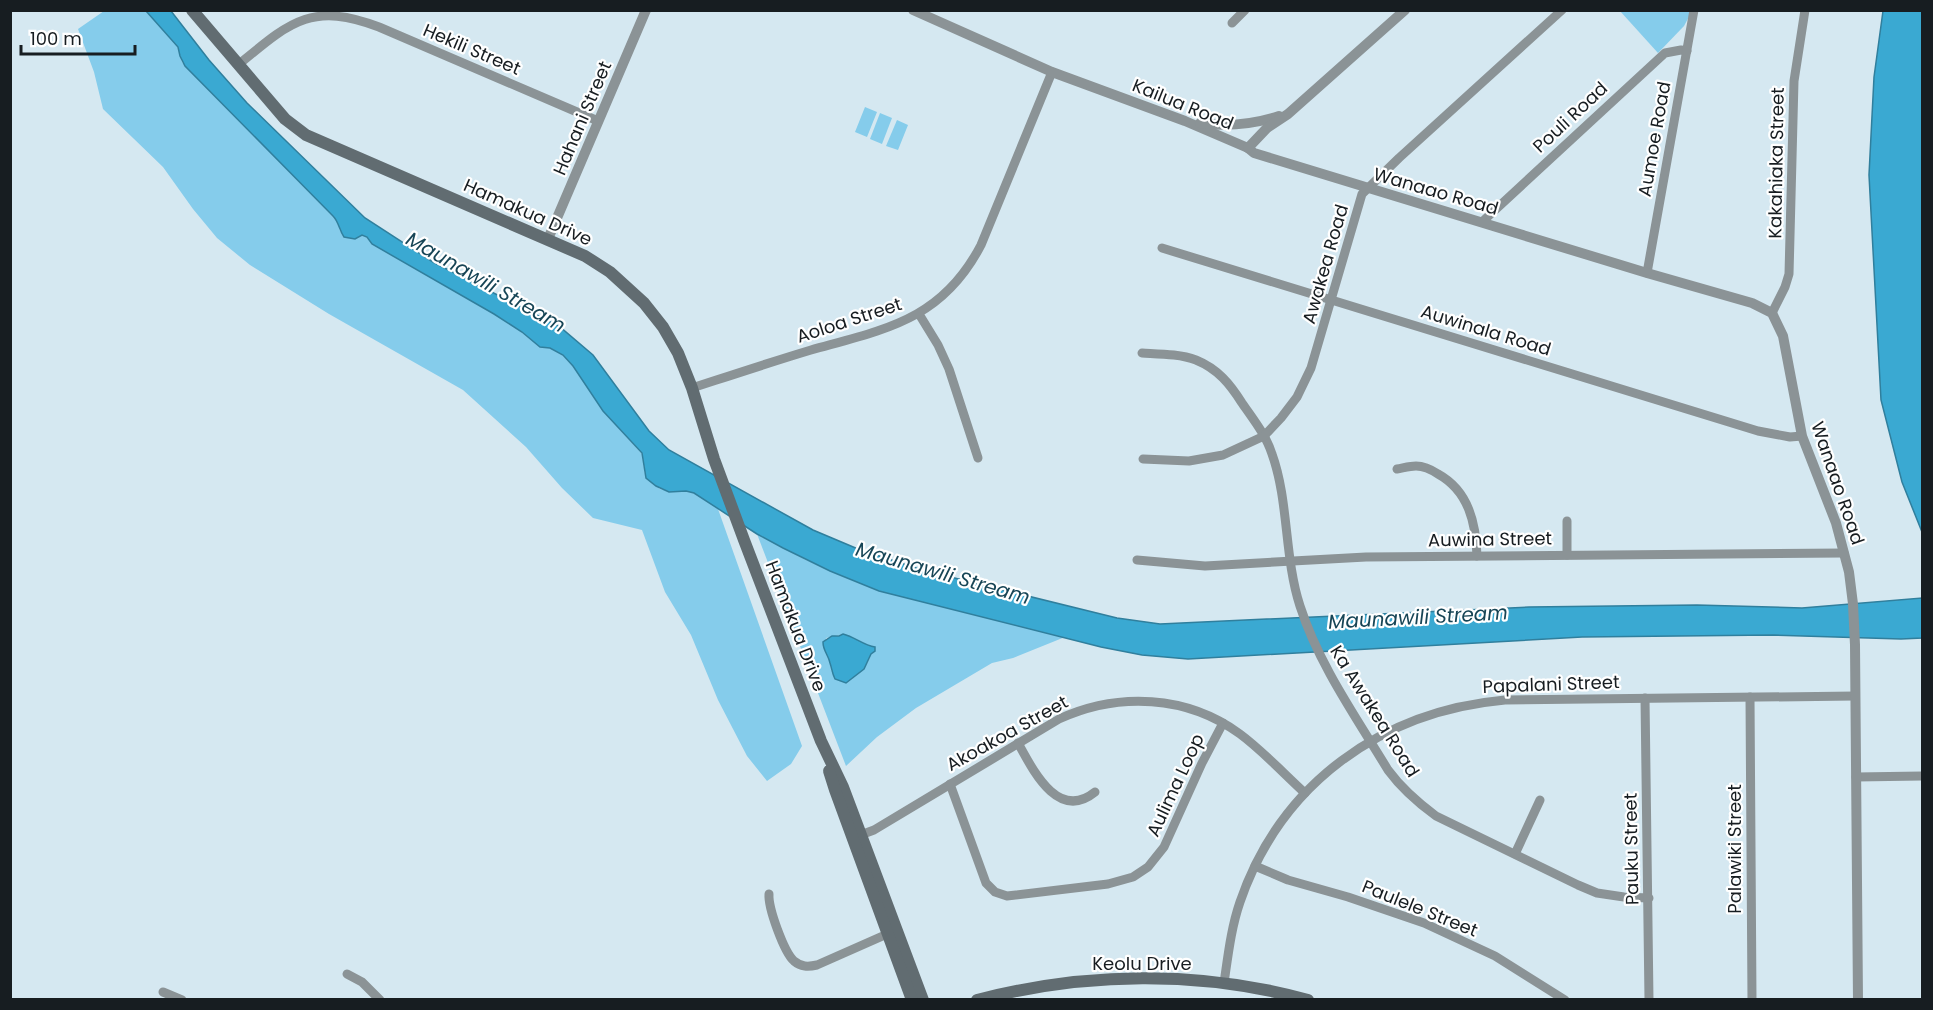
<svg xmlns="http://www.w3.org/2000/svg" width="1933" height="1010" font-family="Poppins,sans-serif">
<rect width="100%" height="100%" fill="#d5e8f1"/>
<!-- green -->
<g fill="#85cceb" fill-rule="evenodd">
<path d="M104,11H146L178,47L182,62L185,65L333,216L338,221L340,231L351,239L362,235L367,236L412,266L516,327L540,347L550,348L563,355L573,366L603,411L642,454L645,474L651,482L660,489L673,492L686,491L694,492L718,509L802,746L791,764L767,781L747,756L718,700L691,635L665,592L642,530L593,518L562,488L526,447L463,390L329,314L250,265L217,238L193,209L163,167L103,109L94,72L78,29Z"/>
<path d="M1620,11H1692L1684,26L1658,53Z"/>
<path d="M865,107L877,112L867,137L855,132Z"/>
<path d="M880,113L892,118L882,144L870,139Z"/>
<path d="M897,120L908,125L898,150L886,146Z"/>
<path d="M757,534L806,560L879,591L1065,637L1013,658L992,663L916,708L877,737L846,766ZM843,634C849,636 853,640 858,643C862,645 866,644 871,647C872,665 859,673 846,683L831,670L830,660L824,650L826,638Z"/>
</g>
<!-- water -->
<g fill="#3aa9d2" stroke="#307f9d" stroke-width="1.5">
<path d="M146,11H171L209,60L247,103L365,218L433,262L560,327L593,355L649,431L669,450L813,530L858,549L922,570L1117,618L1160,624L1529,607L1697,605L1802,608L1922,598V638L1901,639L1774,635L1582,637L1188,659L1142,655L1101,647L879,591L830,571L783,548L757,534L694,493L686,491L669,492L656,486L646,478L642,453L603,411L573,366L563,355L550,348L540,347L522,332L494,314L372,244L367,237L362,235L355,239L344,237C339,230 339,222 333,216L185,66L180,56L178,47Z"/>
<path d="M1883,11H1922V532L1902,482L1881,400L1869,175L1874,77Z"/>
<path d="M843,634C855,637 863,645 875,647V651L871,654L864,669L846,683L835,679C832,673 832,669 830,663C828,654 823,651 823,642L832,636H839Z"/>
</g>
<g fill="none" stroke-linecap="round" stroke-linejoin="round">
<!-- minor -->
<g stroke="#8b9396" stroke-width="9">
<path d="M1232,23L1245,10"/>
<path d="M238,65C289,23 311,1 379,27L598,121"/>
<path d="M1482,222L1665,53L1681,50L1687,51"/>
<path d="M1162,248L1758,431L1790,437L1802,436"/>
<path d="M1647,273L1694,10"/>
<path d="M1772,313L1785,287L1789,274L1794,81L1805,10"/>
<path d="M919,314L938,345L949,369L978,458"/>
<path d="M1142,353C1160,354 1180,354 1196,360C1218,369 1230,384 1242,403C1253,419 1266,435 1272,454C1289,501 1284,557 1300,606C1319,665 1356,717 1388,770C1402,789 1417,802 1436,816L1578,885L1597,893L1624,897L1649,898"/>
<path d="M692,388C732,375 771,362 811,350C886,329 942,320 981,245L1052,72"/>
<path d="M1143,459L1189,461L1223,455L1264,436L1281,418L1297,397L1311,368L1362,194L1399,158L1562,10"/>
<path d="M1397,469C1403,468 1410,466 1416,466C1424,466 1432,470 1438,474C1469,491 1476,524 1477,556"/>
<path d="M1567,555V521"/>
<path d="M1137,560L1205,566L1366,557L1844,553"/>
<path d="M1750,697L1752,1000"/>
<path d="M1645,698L1649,1000"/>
<path d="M1018,743C1033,770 1058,822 1095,792"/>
<path d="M1856,777L1922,776"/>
<path d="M950,784L986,883L995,892L1007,896L1108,884L1133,877L1148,867L1164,847L1202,763L1223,723"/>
<path d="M855,837L874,830L1059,719C1118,692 1187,695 1240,734C1263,751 1284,774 1305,793"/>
<path d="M1515,854L1540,800"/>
<path d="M1255,866L1288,880L1348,897L1424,923L1495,956L1565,1000"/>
<path d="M769,894C768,908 784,952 794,961C801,967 808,967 817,965L894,931"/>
<path d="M347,974L362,982L380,1000"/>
<path d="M1224,983C1228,956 1231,928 1240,902C1281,783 1382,711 1505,700L1855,696"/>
<path d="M163,992L182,1000"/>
</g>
<!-- tertiary -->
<g stroke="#8b9396" stroke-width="10">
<path d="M913,10L1052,72L1185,121L1248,148L1254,153L1647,273L1752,303L1772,313L1783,336L1802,436L1836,523L1849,572L1853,604L1855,645L1858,1000"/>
<path d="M1200,123C1227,127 1254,124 1279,116"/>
<path d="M1248,148L1267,128L1288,114L1405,10"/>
<path d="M548,239L646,10"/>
</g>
<!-- secondary -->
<g stroke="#616c71" stroke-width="12">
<path d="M192,10L285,119L306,135L585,256L610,272L644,303L663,327L678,353L692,388L714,459L744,540L821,741L843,787L923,1000"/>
<path d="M829,771L835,790L912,1000"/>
<path d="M977,1000C1085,972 1200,970 1308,1000"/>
</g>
</g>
<g text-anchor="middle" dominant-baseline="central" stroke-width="4.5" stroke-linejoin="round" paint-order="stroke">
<!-- street labels -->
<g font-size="18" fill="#171d21" stroke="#fff">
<text transform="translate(472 49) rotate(23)">Hekili Street</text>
<text transform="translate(1183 104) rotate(22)">Kailua Road</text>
<text transform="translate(1570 117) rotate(-43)">Pouli Road</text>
<text transform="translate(582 118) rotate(-67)">Hahani Street</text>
<text transform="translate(1654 139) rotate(-80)">Aumoe Road</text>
<text transform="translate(1776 163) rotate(-89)">Kakahiaka Street</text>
<text transform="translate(1436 191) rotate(16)">Wanaao Road</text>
<text transform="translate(528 212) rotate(24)">Hamakua Drive</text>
<text transform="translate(1325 264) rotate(-74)">Awakea Road</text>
<text transform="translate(849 320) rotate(-18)">Aoloa Street</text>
<text transform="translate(1486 330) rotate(17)">Auwinala Road</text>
<text transform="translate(1838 483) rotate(71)">Wanaao Road</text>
<text transform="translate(1490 539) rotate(-1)">Auwina Street</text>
<text transform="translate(796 626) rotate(69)">Hamakua Drive</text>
<text transform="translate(1551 684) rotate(-2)">Papalani Street</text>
<text transform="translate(1375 711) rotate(58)">Ka Awakea Road</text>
<text transform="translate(1007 733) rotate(-29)">Akoakoa Street</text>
<text transform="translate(1175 785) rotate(-65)">Aulima Loop</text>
<text transform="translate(1631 849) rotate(-91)">Pauku Street</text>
<text transform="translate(1734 849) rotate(-90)">Palawiki Street</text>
<text transform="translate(1420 908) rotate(22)">Paulele Street</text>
<text x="1142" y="963">Keolu Drive</text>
</g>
<!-- water labels -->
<g font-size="20" font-style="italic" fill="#174556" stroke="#fff">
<text transform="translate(486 282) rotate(30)">Maunawili Stream</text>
<text transform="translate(943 573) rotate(16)">Maunawili Stream</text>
<text transform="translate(1418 617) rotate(-3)">Maunawili Stream</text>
</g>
</g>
<!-- border -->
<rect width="1933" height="1010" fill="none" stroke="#171d21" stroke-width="24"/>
<!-- scale -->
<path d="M21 45v9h114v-9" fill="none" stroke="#171d21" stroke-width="3"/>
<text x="30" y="45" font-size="18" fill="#171d21" stroke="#ffffff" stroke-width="4.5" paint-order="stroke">100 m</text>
</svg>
